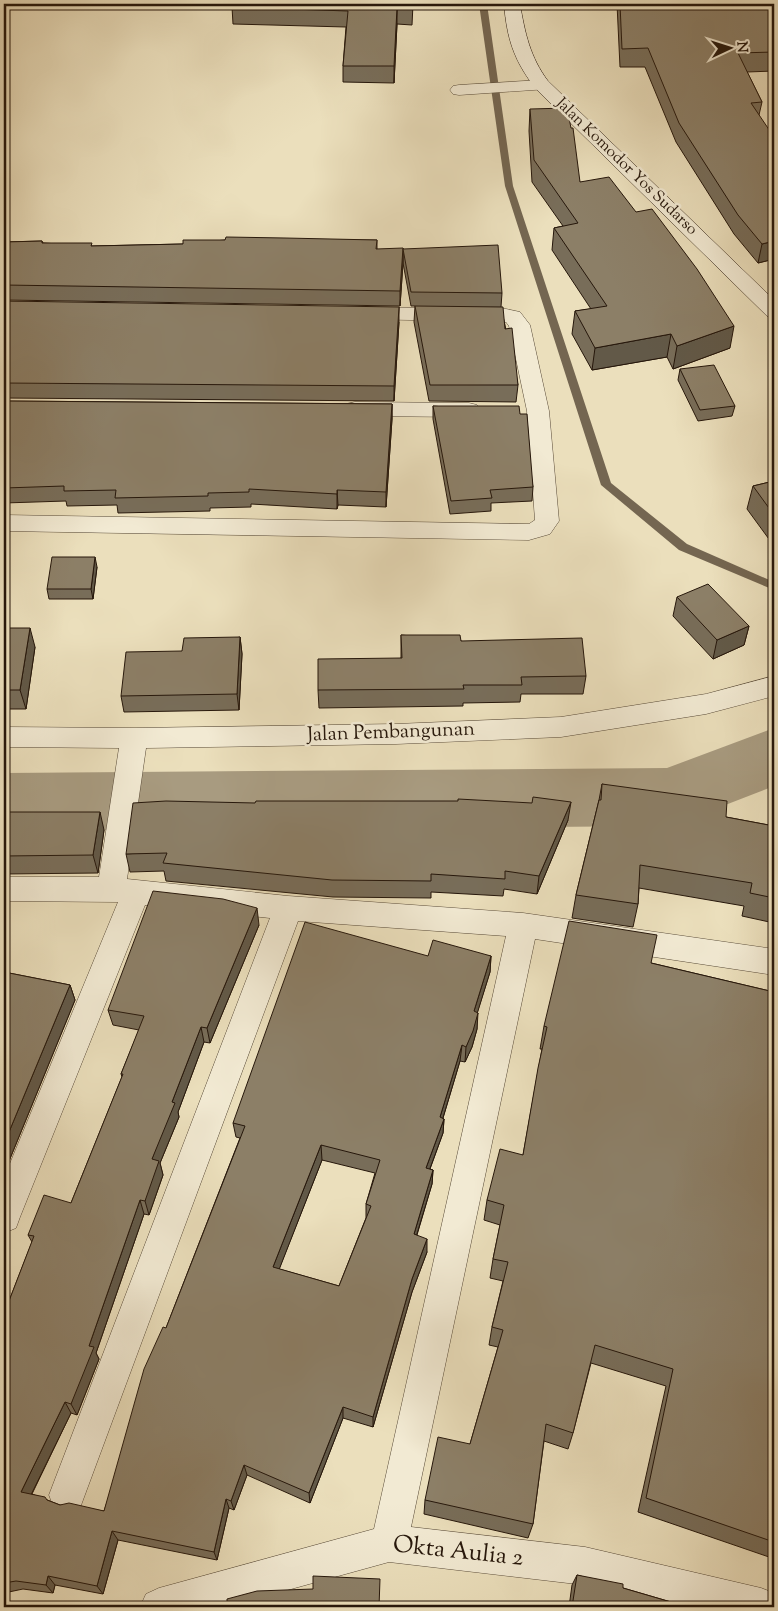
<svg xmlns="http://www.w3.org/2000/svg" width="778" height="1611" font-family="'Sorts Mill Goudy',serif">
<rect width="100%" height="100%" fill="#ebdfbc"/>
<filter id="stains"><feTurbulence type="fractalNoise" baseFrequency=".004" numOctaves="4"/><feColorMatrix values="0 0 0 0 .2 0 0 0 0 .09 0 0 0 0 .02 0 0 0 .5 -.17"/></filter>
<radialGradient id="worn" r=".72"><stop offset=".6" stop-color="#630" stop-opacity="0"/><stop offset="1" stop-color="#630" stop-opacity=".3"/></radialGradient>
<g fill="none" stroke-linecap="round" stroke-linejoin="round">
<!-- stream -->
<path fill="#746651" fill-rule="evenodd" d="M479,4H487L513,186L611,483L687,544L774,582V590L679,550L601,485L505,186Z"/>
<!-- river -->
<path fill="#a89b80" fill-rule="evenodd" d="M774,728V786L671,826L4,831V773L667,768Z"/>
<defs>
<g id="street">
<path d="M542,80L548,81L551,85L548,89L459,95L453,94L450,90L453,86L459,85Z"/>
<path d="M363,307L506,309L520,312L530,325L549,411L559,521L550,534L529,540L4,531V515L529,524L535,520L527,411L509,326L506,322L363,319L356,318L353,313L356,308Z"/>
<path d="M355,402L469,403L477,405L480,410L477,415L469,417L355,416L347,414L344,409L347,404Z"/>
<path d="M774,676V696L706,714L561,737L396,744L146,748L127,879L288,896L523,913L774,949V975L535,939L411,1527L585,1547L761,1588L774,1593V1607H681L585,1585L389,1562L226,1607H140L146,1594L159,1588L374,1529L506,936L298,921L80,1508L67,1513L54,1508L49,1495L270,918L145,905L20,1217L16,1228L4,1233V1178L118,902L4,901V877H99L119,748L4,747V727L134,728L396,724L561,717L706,694Z"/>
</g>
<path id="secondary" d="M504,4H520C525,33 530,57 548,81L774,300V317L767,316L536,89C514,61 507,39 504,4Z"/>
</defs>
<!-- street casing -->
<use href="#street" stroke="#574937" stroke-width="1"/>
<!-- secondary casing -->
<use href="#secondary" stroke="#26170b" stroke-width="1"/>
<!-- street -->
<use href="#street" fill="#f2ead3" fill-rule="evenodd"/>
<!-- secondary -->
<use href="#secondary" fill="#f2ead3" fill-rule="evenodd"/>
</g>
<!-- wall -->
<g fill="#786d59" stroke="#26170b" fill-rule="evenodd">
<path d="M413,4L412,25L397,24L394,83L343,82V66L346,27L233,24L232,7Z"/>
<path d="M617,4H774V71L747,72L762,102L759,115L774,259L758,263L734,234L676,142L645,67H620Z"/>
<path d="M530,109L580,182L730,348L673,369L667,357L592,370L572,334L575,311L591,309L552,250L554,228L563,226L532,182L529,131Z"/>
<path d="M225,240H377V249L403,263L400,306L4,300V242L42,241L43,243L92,246L183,244Z"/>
<path d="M403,249L502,293L501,307L518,385L516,402L429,401L414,322L415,306H411L403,263Z"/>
<path d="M4,301L399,322L394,401L4,398Z"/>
<path d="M680,369L735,406L732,416L698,421L678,380Z"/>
<path d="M4,401L392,404V419L386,507L338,505L337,509L251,504V507L210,508V511L118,513L117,505L67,506L66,501L4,503Z"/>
<path d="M433,406L520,414L533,487L532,501L491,503V511L450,514L433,419Z"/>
<path d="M774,481V546L747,509L753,486Z"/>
<path d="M97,567L93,599H49L47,589Z"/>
<path d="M677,597L749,626L744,645L713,659L673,616Z"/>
<path d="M4,628L35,647L26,709H4Z"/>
<path d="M401,635L461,641L586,676L583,694H521L520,702L463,703V706L319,708L318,690L401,658Z"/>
<path d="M240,637L242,654L239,710L124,712L121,696L182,651Z"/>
<path d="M602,784L726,817L774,826V923L742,916L744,906L639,888L638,904L633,927L572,918L576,895L599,800Z"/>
<path d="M4,812L104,830L98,873L4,874Z"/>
<path d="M568,820L537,894L504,889L503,896L431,892V898L333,897L166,881L164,871L130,872L126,854Z"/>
<path d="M259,925L210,1043L204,1042L178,1112L179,1117L160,1163L163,1175L149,1215L144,1214L96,1353L99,1359L77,1415L71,1413L32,1494L60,1505L104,1511L166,1328L240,1138L236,1137L233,1123L428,956H491L490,972L477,1013V1029L472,1047L465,1062L460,1061L443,1118L444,1119L443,1133L430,1169L433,1170L432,1184L417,1235L427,1252L412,1292L373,1427L343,1418L310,1503L247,1475L234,1510L229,1508L217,1560L118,1540L103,1594L55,1585L53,1593L23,1589L4,1593V1314L32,1242L28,1235L71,1203L122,1077L121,1074L139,1030L113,1025L108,1010ZM322,1160L375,1173L366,1204V1218L339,1286L279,1269Z"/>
<path d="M651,963L774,992V1552L769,1557L638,1512L666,1386L591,1363L573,1433L568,1449L544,1441L533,1524L528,1538L424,1514L425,1500L470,1444L498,1347L489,1345L492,1327L503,1281L490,1278L493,1259L500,1225L484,1220L487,1200L523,1155L542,1049H540L544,1026Z"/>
<path d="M4,972L70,985L75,1000L9,1161L4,1160Z"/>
<path d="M577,1575L623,1588L688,1607H569L572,1585Z"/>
</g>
<!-- shaded-wall -->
<g fill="#625948" stroke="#26170b">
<path d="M397,8V24L394,83V66Z"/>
<path d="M774,241V259L758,263L762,244Z"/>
<path d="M403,248V263L400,306V291Z"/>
<path d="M399,307V322L394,401V386Z"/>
<path d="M734,326L730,348L673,369L677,346Z"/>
<path d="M671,334L667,357L592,370L595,348Z"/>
<path d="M392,404V419L386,507V492Z"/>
<path d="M337,490L338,505L337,509Z"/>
<path d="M95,557L97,567L93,599L91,589Z"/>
<path d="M749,626L744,645L713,659L717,640Z"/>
<path d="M30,628L35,647L26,709L20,690Z"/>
<path d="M240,637L242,654L239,710L237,694Z"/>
<path d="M571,802L568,820L537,894L539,876Z"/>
<path d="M100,812L104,830L98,873L93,855Z"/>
<path d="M257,908L259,925L210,1043L207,1028Z"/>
<path d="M491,956L490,972L473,1027L474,1011Z"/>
<path d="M70,985L75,1000L9,1161L4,1150V1144Z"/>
<path d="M478,1013L477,1029L472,1047L465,1062L466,1047Z"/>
<path d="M201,1027L204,1042L178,1112L179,1117L160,1163L163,1175L149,1215L145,1201L152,1159L172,1102Z"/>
<path d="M462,1045L460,1061L439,1131L440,1117Z"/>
<path d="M444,1119L443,1133L425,1182L426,1168Z"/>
<path d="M321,1145L322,1160L275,1280L273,1267Z"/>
<path d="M433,1170L432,1184L413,1247L414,1234Z"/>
<path d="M140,1200L144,1214L96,1353L99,1359L77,1415L71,1404L89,1346Z"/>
<path d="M427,1239V1252L412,1292L373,1427V1417L412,1279Z"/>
<path d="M65,1402L71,1413L28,1501L21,1492Z"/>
<path d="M343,1407V1418L310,1503L309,1493Z"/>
<path d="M244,1465L247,1475L234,1510L231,1501Z"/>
<path d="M226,1499L229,1508L217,1560L214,1552Z"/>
<path d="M112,1531L118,1540L103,1594L97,1586Z"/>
<path d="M48,1576L55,1585L53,1593L46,1585Z"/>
</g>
<!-- building -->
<g fill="#8c7f67" stroke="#26170b" fill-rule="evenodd">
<path d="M232,4H413V9L397,8L394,66H343L348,11L232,7Z"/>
<path d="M620,4H774V52L738,53L762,102L751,103L774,137V241L762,244L738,215L679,123L648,48L622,49Z"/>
<path d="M567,108L571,128H573L580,182L609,177L636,212L652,209L697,269L734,326L677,346L671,334L595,348L575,311L607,306L554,228L578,223L534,160L530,109Z"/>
<path d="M226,237L285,238L377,240L376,249L403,248L400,291L4,285V242L42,241V243H92L91,246L183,244V240H225Z"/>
<path d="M498,245L502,293L411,292L403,249Z"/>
<path d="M4,301L399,307L394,386L4,383Z"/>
<path d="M415,306L503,307L505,329L512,328L518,385H430Z"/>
<path d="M714,365L735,406L700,410L680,369Z"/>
<path d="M4,401L392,404L386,492L337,490V494L249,489V492L208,493V496L115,498L116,490L64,491V486L4,488Z"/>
<path d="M433,406H519L520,414H527L533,487L490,490L492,498L451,501Z"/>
<path d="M774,481V515L753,486Z"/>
<path d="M52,557H95L91,589H47Z"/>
<path d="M708,584L749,626L717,640L677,597Z"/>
<path d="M4,628H30L20,690H4Z"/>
<path d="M401,635H460L461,641L582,638L586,676L521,677L522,685H463L464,689L318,690V659L402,658Z"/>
<path d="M240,637L237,694L121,696L126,652L182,651L184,638Z"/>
<path d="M602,784L727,801L726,817L774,826V898L750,893L752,883L640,865L638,904L576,895L599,800H601Z"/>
<path d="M533,797L571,802L539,876L505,871V879L431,874V881L332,880L163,863L167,853L126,854L133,803L166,801L255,803L256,801H458V799L532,803Z"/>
<path d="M4,812H100L93,855L4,856Z"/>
<path d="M153,891L223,899L257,908L207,1028L201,1027L172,1102L175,1103L152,1159L159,1161L145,1201L140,1200L89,1346L94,1347L71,1404L65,1402L21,1492L45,1497L47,1500L60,1505L69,1503L104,1511L144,1369L163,1327L166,1328L245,1126L233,1123L305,922L428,956L433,940L491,956L474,1011L478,1013L473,1031L466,1047L462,1045L440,1117L444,1119L426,1168L433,1170L414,1234L427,1239L412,1279L373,1417L343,1407L309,1493L244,1465L231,1501L226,1499L214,1552L112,1531L97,1586L48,1576L46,1585L16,1581L4,1583V1314L34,1236L28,1235L44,1195L71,1203L123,1074H121L144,1016L108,1010ZM321,1145L380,1160L366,1204L371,1206L339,1286L273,1267Z"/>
<path d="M569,921L657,935L651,963L774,992V1542L646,1498L673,1369L595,1345L573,1433L546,1424L533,1524L425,1500L438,1437L470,1444L503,1330L492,1327L508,1262L493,1259L504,1205L487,1200L500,1149L523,1155L538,1068L547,1027L544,1026Z"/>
<path d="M4,972L70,985L4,1144Z"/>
<path d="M577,1575L623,1584V1588L688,1607H572Z"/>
<path d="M313,1576L380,1579L379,1607H227V1599L257,1591L313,1589Z"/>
</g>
<g text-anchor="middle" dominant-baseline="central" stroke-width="5" stroke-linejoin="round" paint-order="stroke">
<!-- far-street labels -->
<g font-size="16" fill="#26170b" stroke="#f2ead3">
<text transform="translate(626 167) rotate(44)">Jalan Komodor Yos Sudarso</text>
</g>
<!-- street labels -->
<g font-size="20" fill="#26170b" stroke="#f2ead3">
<text transform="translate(391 733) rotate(-2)">Jalan Pembangunan</text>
</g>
<!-- near-street labels -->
<g font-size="24" fill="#26170b" stroke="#f2ead3">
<text transform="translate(458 1552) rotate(6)">Okta Aulia 2</text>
</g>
</g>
<!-- margin -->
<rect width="778" height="1611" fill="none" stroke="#ebdfbc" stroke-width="20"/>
<rect x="5" y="5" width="768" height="1601" fill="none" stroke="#26170b" stroke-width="2.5"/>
<rect x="10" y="10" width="758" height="1591" fill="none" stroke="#26170b"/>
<!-- north arrow -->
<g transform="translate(730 48) rotate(86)" stroke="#f2ead3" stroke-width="4" paint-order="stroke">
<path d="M0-4L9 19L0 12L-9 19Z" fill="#26170b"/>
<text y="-8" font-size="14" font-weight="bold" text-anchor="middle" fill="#26170b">N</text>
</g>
<rect width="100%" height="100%" filter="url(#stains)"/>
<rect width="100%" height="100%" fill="url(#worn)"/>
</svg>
